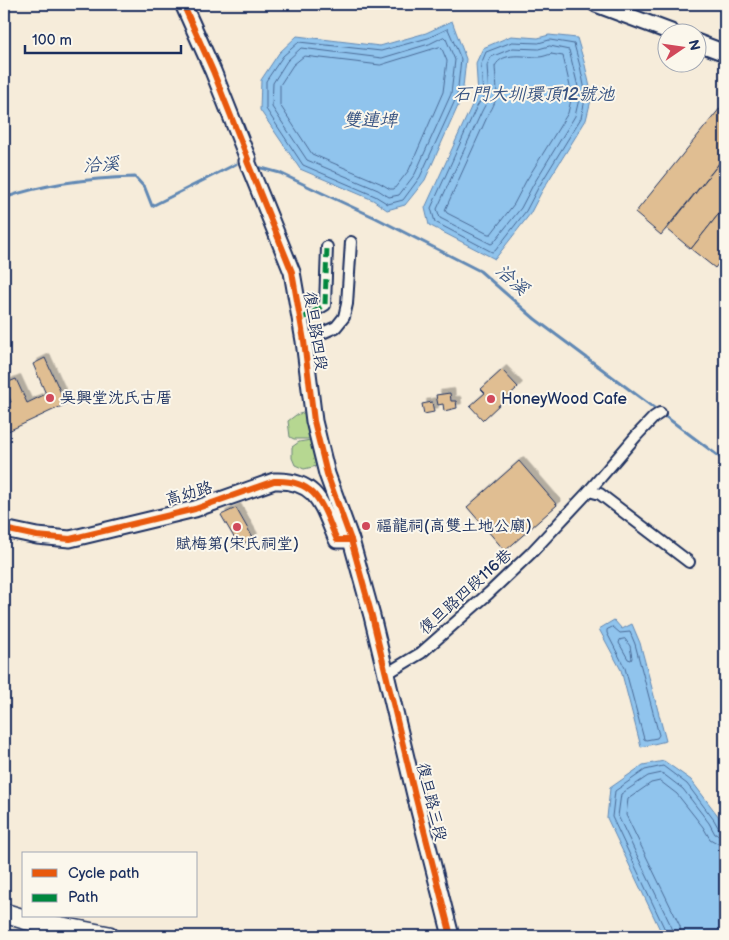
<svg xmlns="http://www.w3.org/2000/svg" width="729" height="940" font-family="'Balsamiq Sans','LXGW WenKai TC',sans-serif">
<defs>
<filter id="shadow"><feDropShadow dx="4.5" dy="-4.5" stdDeviation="0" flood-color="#0004"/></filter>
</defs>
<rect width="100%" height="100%" fill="#f6ecda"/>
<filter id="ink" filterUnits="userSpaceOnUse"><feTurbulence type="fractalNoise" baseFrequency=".02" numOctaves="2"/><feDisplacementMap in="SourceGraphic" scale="10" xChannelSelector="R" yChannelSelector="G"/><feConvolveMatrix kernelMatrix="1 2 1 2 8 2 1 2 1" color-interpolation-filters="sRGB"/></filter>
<g filter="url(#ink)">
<!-- green -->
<g fill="#b6d791" stroke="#688378">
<path d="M306,412L310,439H294L290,437L288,421L296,415Z"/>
<path d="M311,440L317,466L304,469L295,465L292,458V447L299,442Z"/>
</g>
<!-- water -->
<g fill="#90c4ed" stroke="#6188b4">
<path d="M452,21L466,59L462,97L425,180L405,205L387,210L373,200L300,169L260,110L261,80L279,53L297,36L380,46L426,33Z"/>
<path d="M549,35L577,38L585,65L592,96L586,120L542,191L530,214L495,259L429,225L425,208L472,105L478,96L476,63L483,48L511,36L538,38Z"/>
<path d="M614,620L622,629L632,624L640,643L666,741L641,747L621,670L599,629Z"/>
<path d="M664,761L691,780L719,817L725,830V936H663L607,818L610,788L643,765Z"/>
</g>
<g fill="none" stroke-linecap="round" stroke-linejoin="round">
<!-- shore -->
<g stroke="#4a6b97" stroke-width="1">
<path d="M448,29L461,59L457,96L420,177L403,200L388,204L375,196L303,165L266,109V81L283,56L299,42L381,51L428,38Z"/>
<path d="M444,37L446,39L455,60L451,94L415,174L399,195L389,197L378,190L307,160L272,107L273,83L287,61L301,48L382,58L429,44Z"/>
<path d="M550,40L574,44L580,66L586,95L581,118L538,188L526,211L495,251L492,252L435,222L431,208L476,108L483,97L481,64L486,52L512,42L538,43Z"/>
<path d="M550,46L569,50L580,95L575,116L533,185L521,208L493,243L491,244L440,218L437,209L482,111L489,98L487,65L491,57L513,48L538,49Z"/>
<path d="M440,47L442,49L447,61L443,92L409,170L394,189H390L380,183L312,154L280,105V85L293,65L304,56L380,65Z"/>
<path d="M551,54L563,56L572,95L568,113L526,181L514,204L491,234H488L447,213L445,210L488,115C501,96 496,87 495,66C503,51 525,57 539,57C543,57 547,55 551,54Z"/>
<path d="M613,627L620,633L630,632L635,644L659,735L657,738L646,740L644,739L625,668L607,633V630Z"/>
<path d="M625,639L630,646L632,658L631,660L628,659L619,643L620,640Z"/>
<path d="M668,936L612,817L615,791L645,770L663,766L687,784L714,820L719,829L725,831"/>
<path d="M674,936L673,930L618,816L621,794L648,776L662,773L683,789L709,823L715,834L725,837"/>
<path d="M681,936L680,926L626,815L628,799L651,783L660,781L677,794L703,827L710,839L717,843L725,845"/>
</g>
<!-- stream -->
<g stroke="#6188b4" stroke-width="3">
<path d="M254,166L280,173L322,193L376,218L480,271L535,319L725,461"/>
<path d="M4,198C47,183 89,178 135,177L145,188L152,206L236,164"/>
</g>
</g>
<!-- building -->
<g fill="#e0be92" stroke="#1b2f5e" filter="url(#shadow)">
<path d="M725,102V156L661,235L635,213Z"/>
<path d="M725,156V206L691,249L667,229Z"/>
<path d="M725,206V255L715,268L691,249Z"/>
<path d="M45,358L66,404L4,433V405L11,402L4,384L16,379L27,403L46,394L33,364Z"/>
<path d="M502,370L518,387L483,420L470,406L485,393L481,389Z"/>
<path d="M450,393L451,401H456L457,408L444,411L443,404L438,405L436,395Z"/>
<path d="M432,402L434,412L424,414L422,404Z"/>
<path d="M519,461L557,505L505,551L467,507Z"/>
<path d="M236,508L253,538L239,546L221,515Z"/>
</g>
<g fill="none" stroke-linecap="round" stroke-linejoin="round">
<defs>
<g id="street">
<path d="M300,320L325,305L327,247"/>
<path d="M304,341L336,327L344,317L347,304L351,242"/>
<path d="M589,491L600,494L689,562"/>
<path d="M386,674L421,653L489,593L531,553L589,491L637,435L654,417L660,413"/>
</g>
<g id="secondary">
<path d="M183,4L213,71L248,159L247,161L292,272L304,341L314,421L327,474L351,540L372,616L415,795L451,936"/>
<path d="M596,4L671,32"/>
<path d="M696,42L725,53"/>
<path d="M4,529L37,536L70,539L195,509L274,481C318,479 322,506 337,540H351"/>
</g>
<path id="highway" d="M4,913L27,920L109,936"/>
</defs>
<!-- street casing -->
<use href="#street" stroke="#1b2f5e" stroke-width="14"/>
<!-- secondary casing -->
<use href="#secondary" stroke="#1b2f5e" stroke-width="19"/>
<!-- highway casing -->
<use href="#highway" stroke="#1b2f5e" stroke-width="22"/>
<!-- street -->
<use href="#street" stroke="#fbf7ec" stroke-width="10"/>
<!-- secondary -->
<use href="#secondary" stroke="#fbf7ec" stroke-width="15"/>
<!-- highway -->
<use href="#highway" stroke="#fbf7ec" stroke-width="19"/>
<!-- quiet -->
<path stroke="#00873e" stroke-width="5" stroke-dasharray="10 5" stroke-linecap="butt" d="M300,320L325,305L327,247"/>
<defs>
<g id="cycleway">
<path d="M183,4L213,71L248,159L247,161L292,272L304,341L314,421L327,474L351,540L372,616L415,795L451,936"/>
<path d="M4,529L37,536L70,539L195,509L274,481C318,479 322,506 337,540H351"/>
</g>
</defs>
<!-- cycleway casing -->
<use href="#cycleway" stroke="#fbf7ec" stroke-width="9"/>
<!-- cycleway -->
<use href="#cycleway" stroke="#e8590c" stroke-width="6"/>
</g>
</g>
<!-- markers -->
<g fill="#d1495b" stroke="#fbf7ec" stroke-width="2">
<circle cx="50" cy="398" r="5"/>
<circle cx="491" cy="399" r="5"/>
<circle cx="366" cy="526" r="5"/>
<circle cx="237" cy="527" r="5"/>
</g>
<g text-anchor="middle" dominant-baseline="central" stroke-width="4" stroke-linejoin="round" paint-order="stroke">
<!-- street labels -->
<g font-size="16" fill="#1b2f5e" stroke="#fbf7ec">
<text transform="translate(315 331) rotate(81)">復旦路四段</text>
<text transform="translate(189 494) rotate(-16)">高幼路</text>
<text transform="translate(466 592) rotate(-42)">復旦路四段116巷</text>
<text transform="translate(431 802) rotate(76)">復旦路三段</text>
</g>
<!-- poi labels -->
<g font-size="16" fill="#1b2f5e" stroke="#fbf7ec" text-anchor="start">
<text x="60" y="398">吳興堂沈氏古厝</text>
<text x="501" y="399">HoneyWood Cafe</text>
<text x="376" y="526">福龍祠(高雙土地公廟)</text>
<text x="237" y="544" text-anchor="middle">賦梅第(宋氏祠堂)</text>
</g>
<!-- water labels -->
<g font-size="18" font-style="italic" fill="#385482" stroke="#fbf7ec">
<text x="534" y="94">石門大圳環頂12號池</text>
<text x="370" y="120">雙連埤</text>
<text transform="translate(101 165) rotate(-4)">洽溪</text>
<text transform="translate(512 280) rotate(41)">洽溪</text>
</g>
</g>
<!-- margin -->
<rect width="729" height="940" fill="none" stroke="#fbf7ec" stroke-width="20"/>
<rect x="10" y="10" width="709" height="920" fill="none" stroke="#1b2f5e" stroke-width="2" filter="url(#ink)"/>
<!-- legend -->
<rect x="22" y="852" width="175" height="65" fill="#fbf7ec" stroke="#a1a7b3"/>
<rect x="32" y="869" width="25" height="8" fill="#e8590c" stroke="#a1a7b3"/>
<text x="68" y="878" font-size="15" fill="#1b2f5e">Cycle path</text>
<rect x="32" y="894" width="25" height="8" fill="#00873e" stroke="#a1a7b3"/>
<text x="68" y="902" font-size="15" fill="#1b2f5e">Path</text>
<!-- north arrow -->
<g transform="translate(682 48) rotate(77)"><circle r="24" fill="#fbf7ec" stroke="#a1a7b3"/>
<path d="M0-4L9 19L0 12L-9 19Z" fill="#d1495b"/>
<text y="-8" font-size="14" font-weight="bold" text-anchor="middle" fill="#1b2f5e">N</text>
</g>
<!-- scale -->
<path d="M25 45v8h156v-8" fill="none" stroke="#1b2f5e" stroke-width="2.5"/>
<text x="32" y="45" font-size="15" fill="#1b2f5e" stroke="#fbf7ec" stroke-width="4" paint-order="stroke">100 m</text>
</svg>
